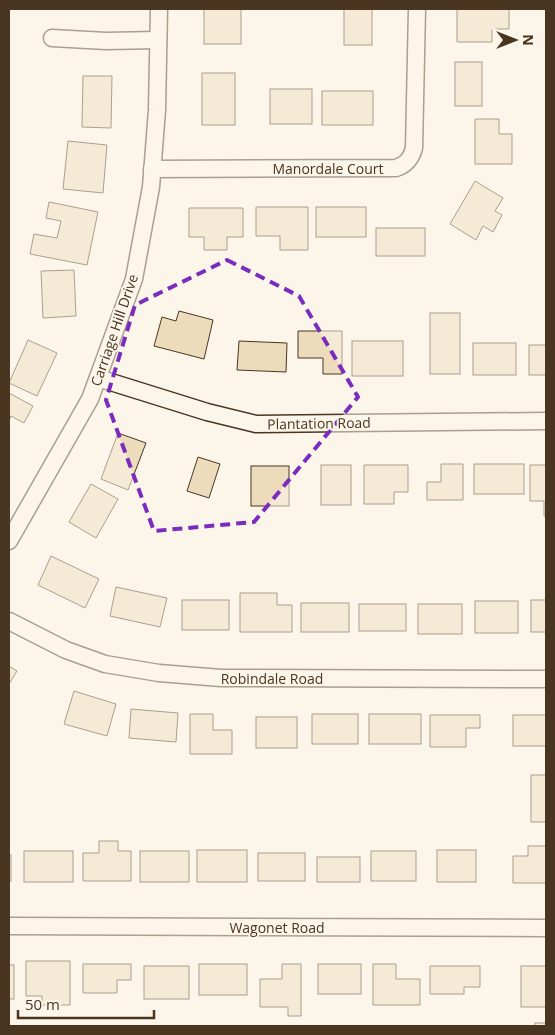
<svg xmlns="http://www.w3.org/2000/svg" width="555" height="1035" font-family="'Open Sans',sans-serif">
<rect width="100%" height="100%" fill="#fbf6e9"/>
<!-- building -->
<g fill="#ecdcbc" stroke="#4a3520">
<rect x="204" y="9" width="37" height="35"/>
<rect x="344" y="9" width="28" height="36"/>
<path d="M457,9H509V29H492V42H457Z"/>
<rect x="455" y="62" width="27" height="44"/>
<rect x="202" y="73" width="33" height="52"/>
<path d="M83,76H112L111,128L82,127Z"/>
<rect x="270" y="89" width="42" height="35"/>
<rect x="322" y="91" width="51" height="34"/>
<path d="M475,119H499V134H512V164H475Z"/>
<path d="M68,141L107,145L103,193L63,189Z"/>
<path d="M475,181L503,198L495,211L502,215L493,232L483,226L476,240L450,224Z"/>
<path d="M49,202L98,212L87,265L30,254L34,234L57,238L61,221L46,218Z"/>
<path d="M256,207H308V250H280V236H256Z"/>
<rect x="316" y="207" width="50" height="30"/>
<path d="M189,208H243V237H227V250H204V237H189Z"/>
<rect x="376" y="228" width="49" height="28"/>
<path d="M74,270L76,316L43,318L41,271Z"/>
<path d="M179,311L213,320L204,359L154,346L162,317L176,321Z"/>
<rect x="430" y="313" width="30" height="61"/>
<path d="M298,331H342V374H323V358H298Z"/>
<path d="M28,340L57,353L37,396L9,383Z"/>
<path d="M239,341L287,343L286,372L237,370Z"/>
<rect x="352" y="341" width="51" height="35"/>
<rect x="473" y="343" width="43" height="32"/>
<rect x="529" y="345" width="17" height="30"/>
<path d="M9,393L33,406L24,423L11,416L9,421Z"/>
<path d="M118,433L146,443L128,490L101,479Z"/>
<path d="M198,457L220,464L209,498L187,491Z"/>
<path d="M441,464H463V500H427V482H441Z"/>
<rect x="474" y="464" width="50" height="30"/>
<rect x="321" y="465" width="30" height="40"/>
<path d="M364,465H408V492H394V504H364Z"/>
<path d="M530,465H546V516H544V501H530Z"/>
<rect x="251" y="466" width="38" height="40"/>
<path d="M91,484L118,499L96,538L69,522Z"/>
<path d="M51,556L99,579L85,608L38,585Z"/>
<path d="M116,587L167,598L160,627L110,616Z"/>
<path d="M240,593H277V605H292V632H240Z"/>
<rect x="182" y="600" width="47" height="30"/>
<rect x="531" y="600" width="15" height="32"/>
<rect x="475" y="601" width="43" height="32"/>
<rect x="301" y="603" width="48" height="29"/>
<rect x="359" y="604" width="47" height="27"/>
<rect x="418" y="604" width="44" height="30"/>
<path d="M9,666L17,671L9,684Z"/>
<path d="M74,691L116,704L107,736L64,724Z"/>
<path d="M131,709L178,713L176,742L129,738Z"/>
<path d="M190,714H213V730H232V754H190Z"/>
<rect x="312" y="714" width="46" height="30"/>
<rect x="369" y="714" width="52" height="30"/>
<path d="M430,715H480V728H466V747H430Z"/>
<rect x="513" y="715" width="33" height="31"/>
<rect x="256" y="717" width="41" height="31"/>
<rect x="531" y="775" width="15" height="47"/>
<path d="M99,841H118V851H131V881H83V853H99Z"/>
<path d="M528,846H546V883H513V856H528Z"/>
<rect x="197" y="850" width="50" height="32"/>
<rect x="437" y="850" width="39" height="32"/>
<rect x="24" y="851" width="49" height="31"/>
<rect x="140" y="851" width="49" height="31"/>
<rect x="371" y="851" width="45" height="30"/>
<rect x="258" y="853" width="47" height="28"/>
<rect x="9" y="855" width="2" height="26"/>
<rect x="317" y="857" width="43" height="25"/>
<path d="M26,961H70V1005H42V996H26Z"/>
<path d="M83,964H131V980H117V993H83Z"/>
<rect x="199" y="964" width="48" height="31"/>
<path d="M282,964H301V1016H288V1007H260V979H282Z"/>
<rect x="318" y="964" width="43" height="30"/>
<path d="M373,964H396V979H420V1005H373Z"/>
<rect x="9" y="965" width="5" height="34"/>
<rect x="144" y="966" width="45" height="33"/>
<path d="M430,966H480V987H464V994H430Z"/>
<rect x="521" y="966" width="25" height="41"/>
<rect x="535" y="1023" width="11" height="3"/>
</g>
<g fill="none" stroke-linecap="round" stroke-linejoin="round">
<defs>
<g id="street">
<path d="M52,38L106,41L158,40"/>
<path d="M152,169L396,168C406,165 411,159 414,148L417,9"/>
<path d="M98,378L207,412L256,424L546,421"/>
<path d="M9,541L90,399L134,279L151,187L157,110L159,9"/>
<path d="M9,621L66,650L105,664L159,673L221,678L546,679"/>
<path d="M9,926L546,928"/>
</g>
</defs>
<!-- street casing -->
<use href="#street" stroke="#4a3520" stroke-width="19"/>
<!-- street -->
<use href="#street" stroke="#fbf6e9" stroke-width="16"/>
</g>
<!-- marked area -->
<path d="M0 0H555V1035H0ZM227,260L299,296L358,397L254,522L154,531L106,400L135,305Z" fill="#fbf6e9" fill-opacity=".55" fill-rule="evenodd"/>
<path fill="none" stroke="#7b2cbf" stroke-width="4" stroke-dasharray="10 6" stroke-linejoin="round" d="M227,260L299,296L358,397L254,522L154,531L106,400L135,305Z"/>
<g text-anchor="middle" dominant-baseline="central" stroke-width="4" stroke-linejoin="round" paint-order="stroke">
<!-- street labels -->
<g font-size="14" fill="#4a3520" stroke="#fbf6e9">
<text x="328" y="168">Manordale Court</text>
<text transform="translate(114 330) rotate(-71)">Carriage Hill Drive</text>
<text transform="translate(319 423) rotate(-1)">Plantation Road</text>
<text x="272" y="678">Robindale Road</text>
<text x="277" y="927">Wagonet Road</text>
</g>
</g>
<!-- border -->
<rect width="555" height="1035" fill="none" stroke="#4a3520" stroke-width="20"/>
<!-- north arrow -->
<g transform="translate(515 40) rotate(90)" stroke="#fbf6e9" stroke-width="4" paint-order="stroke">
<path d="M0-4L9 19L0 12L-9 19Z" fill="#4a3520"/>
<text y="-8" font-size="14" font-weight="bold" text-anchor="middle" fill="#4a3520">N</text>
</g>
<!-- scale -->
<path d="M18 1010v8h136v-8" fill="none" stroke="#4a3520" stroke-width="2.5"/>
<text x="25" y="1010" font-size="15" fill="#4a3520" stroke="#fbf6e9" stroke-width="4" paint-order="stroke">50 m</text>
</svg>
